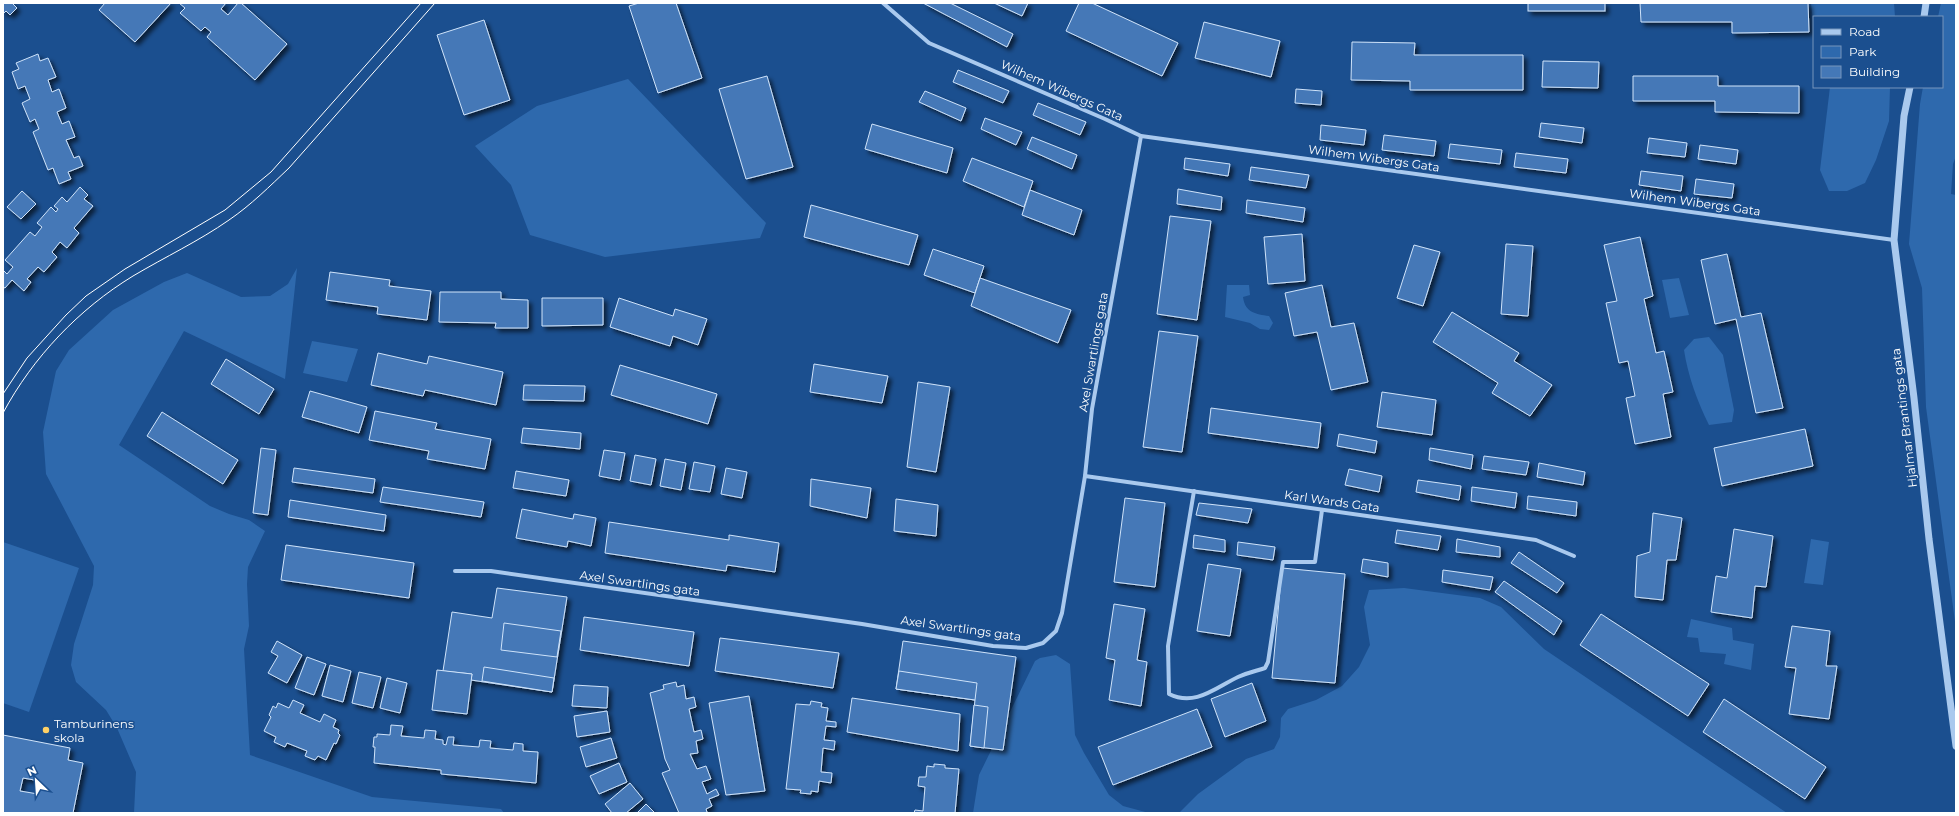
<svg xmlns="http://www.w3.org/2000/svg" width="1959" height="816" font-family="Montserrat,sans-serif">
<defs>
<filter id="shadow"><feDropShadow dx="3.5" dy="3.5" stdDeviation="2" flood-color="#0009"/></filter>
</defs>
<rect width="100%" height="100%" fill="#1b4f8f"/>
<!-- green -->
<g fill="#2e69ad">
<path d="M1811,3H1894L1895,17H1814V32Z"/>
<path d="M1941,3H1956V156L1953,164L1951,194L1956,195V629L1926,407L1922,288L1909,244L1920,104L1923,87H1942V17H1938Z"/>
<path d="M628,79L766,223L760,238L605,257L530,235L511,185L475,146L537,106Z"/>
<path d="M1830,87H1890L1889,121L1876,160L1865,183L1847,191H1829L1820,170Z"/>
<path d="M297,268L285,379L184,331L119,445L210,506L229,514L249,520L265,531L248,567L247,584L249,626L244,649L250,755L372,797L501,809L504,813H134L136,772L117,728L106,710L76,682L71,665L74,644L93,585L94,566L46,474L43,432L56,371L69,350L113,310L164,282L187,273L241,297L270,296L288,284Z"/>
<path d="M1679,278L1689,315L1670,318L1662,280Z"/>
<path d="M1227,285H1249L1250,295L1243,297C1245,313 1256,314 1269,316L1273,323L1269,330L1260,329L1250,323L1225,317Z"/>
<path d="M1709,337L1723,355L1734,410L1732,422L1709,425C1697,401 1688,376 1684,350L1694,339Z"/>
<path d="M312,341L358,349L347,382L303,373Z"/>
<path d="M1811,539L1829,542L1823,585L1804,583Z"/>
<path d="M3,542L79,568L29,712L3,703Z"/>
<path d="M1404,588L1480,598L1501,607L1544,649L1787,813H1179L1198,794L1246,759L1274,749L1280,737L1281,718L1288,709L1316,700L1342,686L1359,667L1370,645L1364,607L1369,590Z"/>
<path d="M1691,619L1732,628L1733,640L1754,644L1751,670L1724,664L1726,654L1700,652L1698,638L1687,637Z"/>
<path d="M1056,655L1070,664L1075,735L1084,753L1109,795L1123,806L1149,813H973L979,775L1035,661L1040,658Z"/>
</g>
<!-- building -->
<g fill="#4478b7" stroke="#cfe3fa" fill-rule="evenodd" filter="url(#shadow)">
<path d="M3,3H12L17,8L10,15L6,11L3,14Z"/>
<path d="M105,3H171L135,42L99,10Z"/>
<path d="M179,3H226L221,9L228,15L238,3H241L287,44L255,80L207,37L211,32L205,27L201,31L180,13L185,8Z"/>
<path d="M639,3H676L702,78L658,93L629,6Z"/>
<path d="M923,3H950L1013,34L1007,47Z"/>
<path d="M994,3H1028L1022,16Z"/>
<path d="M1079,3H1092L1178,43L1162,76L1066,31Z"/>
<rect x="1528" y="3" width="77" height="8"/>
<path d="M1640,3H1808L1809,32L1732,33V22H1641Z"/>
<path d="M484,20L510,100L464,115L437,35Z"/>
<path d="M1204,22L1280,41L1271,77L1195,58Z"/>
<path d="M1352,42L1415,43L1414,55H1523V90H1410V81L1351,80Z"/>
<path d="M38,54L40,61L48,58L56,77L48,80L52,92L59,89L66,108L57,112L62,124L69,121L75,137L66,140L74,158L79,156L83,166L68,172L71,179L59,184L53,168L48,170L33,132L39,129L35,119L30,122L22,103L30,99L25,86L18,89L12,72L19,69L16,63Z"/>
<path d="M1543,61L1599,62L1598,88L1542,87Z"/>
<path d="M958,70L1009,91L1003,103L953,82Z"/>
<path d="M767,76L793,167L746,179L719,89Z"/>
<path d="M1633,76H1718V86H1799V113L1715,112V101H1633Z"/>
<path d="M1296,89L1322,91L1321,105L1295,103Z"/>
<path d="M925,91L966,108L961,121L919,102Z"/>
<path d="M1038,103L1086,122L1080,135L1033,115Z"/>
<path d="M985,118L1022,132L1016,145L981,129Z"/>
<path d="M1541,123L1584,128L1582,143L1539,137Z"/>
<path d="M872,124L953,148L947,173L865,149Z"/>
<path d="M1321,125L1366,130L1364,145L1320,140Z"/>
<path d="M1384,135L1436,141L1434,156L1382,150Z"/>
<path d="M1032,137L1077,155L1072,169L1027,149Z"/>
<path d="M1649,138L1687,143L1685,157L1647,153Z"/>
<path d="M1450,144L1502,150L1500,164L1448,158Z"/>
<path d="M1700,145L1738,150L1736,164L1698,159Z"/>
<path d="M1516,153L1568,159L1566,173L1514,167Z"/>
<path d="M972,158L1033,181L1024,207L963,181Z"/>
<path d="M1185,158L1230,164L1228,176L1184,169Z"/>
<path d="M1251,167L1309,175L1306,188L1249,180Z"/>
<path d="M1641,171L1683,176L1681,191L1639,185Z"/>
<path d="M1696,179L1734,184L1732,198L1694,194Z"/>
<path d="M80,187L88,195L84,199L93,206L74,228L79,233L67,248L60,242L52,252L57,257L44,272L38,267L27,279L31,282L24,291L12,280L5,288L3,287V270L7,274L13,267L5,260L30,232L35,236L42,227L37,223L51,207L56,212L58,209L54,206L62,197L67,202Z"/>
<path d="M1178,189L1222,197L1221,210L1177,204Z"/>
<path d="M1030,190L1082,210L1074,235L1022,215Z"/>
<path d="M22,191L36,204L21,219L7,207Z"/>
<path d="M1247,200L1305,208L1303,222L1246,213Z"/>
<path d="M811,205L918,235L909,265L804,237Z"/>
<path d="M1170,216L1211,221L1197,320L1157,314Z"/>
<path d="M1302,234L1305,281L1268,284L1264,237Z"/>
<path d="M1640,237L1653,296L1644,299L1656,353L1664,351L1673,392L1663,394L1671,437L1635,444L1626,398L1635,396L1628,361L1619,363L1606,303L1617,301L1604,245Z"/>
<path d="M1506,244L1533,246L1528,316L1501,314Z"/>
<path d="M1414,245L1440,252L1423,306L1397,298Z"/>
<path d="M933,249L984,266L975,293L924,275Z"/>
<path d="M1727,254L1741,317L1761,313L1783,408L1756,413L1736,319L1715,324L1701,260Z"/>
<path d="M330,272L390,280L389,286L431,291L427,320L377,314L378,307L326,300Z"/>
<path d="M980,278L1071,310L1058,343L971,306Z"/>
<path d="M1322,285L1331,327L1354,323L1368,382L1331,390L1317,332L1294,336L1285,293Z"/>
<path d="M440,292H501V299L528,300V328H495L496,323L439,322Z"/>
<path d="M542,298H603V325L542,326Z"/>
<path d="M619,298L673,316L675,309L707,319L698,345L673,336L670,346L610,327Z"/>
<path d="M1452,312L1519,353L1514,361L1552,385L1530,416L1492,393L1498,383L1433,342Z"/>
<path d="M1159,331L1198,336L1182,452L1143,447Z"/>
<path d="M378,353L427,364L429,356L503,372L496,405L425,390L423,396L371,385Z"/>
<path d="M226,359L274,389L259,414L211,384Z"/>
<path d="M814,364L888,376L882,403L810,392Z"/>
<path d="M620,365L717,394L708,424L611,395Z"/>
<path d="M918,382L950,387L936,472L907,467Z"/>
<path d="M524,385L585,386L584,401L523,400Z"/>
<path d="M310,391L367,407L359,433L302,417Z"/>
<path d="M1382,392L1436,400L1432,435L1377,427Z"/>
<path d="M1211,408L1321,423L1318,448L1208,433Z"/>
<path d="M375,411L437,423L435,429L491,439L485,469L427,459L429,451L369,440Z"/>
<path d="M162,412L238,460L223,484L147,436Z"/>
<path d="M523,428L581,433L580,449L521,443Z"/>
<path d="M1805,429L1813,466L1722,486L1714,448Z"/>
<path d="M1339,434L1377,441L1375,453L1337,446Z"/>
<path d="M261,448L276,450L268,515L253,513Z"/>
<path d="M1430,448L1473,455L1471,469L1429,460Z"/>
<path d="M604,450L625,453L620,480L599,476Z"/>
<path d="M635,455L656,459L651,485L630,481Z"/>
<path d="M1484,456L1529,462L1526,475L1482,469Z"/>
<path d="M665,459L686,463L681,490L660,486Z"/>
<path d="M694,462L715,466L710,492L689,489Z"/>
<path d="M1539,463L1585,472L1583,485L1537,477Z"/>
<path d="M294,468L375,479L373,493L292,482Z"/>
<path d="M726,468L747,472L742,498L721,494Z"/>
<path d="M1349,469L1382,476L1379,492L1345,485Z"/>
<path d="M516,471L569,480L566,496L513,488Z"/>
<path d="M811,479L871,488L867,518L810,506Z"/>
<path d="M1418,480L1461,486L1459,500L1416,492Z"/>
<path d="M383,487L484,502L481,517L380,502Z"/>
<path d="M1472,487L1517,493L1515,508L1471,501Z"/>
<path d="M1528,496L1577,502L1576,516L1527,509Z"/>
<path d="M1125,498L1165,503L1155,587L1114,582Z"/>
<path d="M896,499L938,505L936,536L894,531Z"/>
<path d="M290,500L386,515L384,531L288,517Z"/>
<path d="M1199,503L1252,509L1248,523L1196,515Z"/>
<path d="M522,509L573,519L574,514L596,518L591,546L568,541L567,547L516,538Z"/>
<path d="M1653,513L1682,518L1676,560H1667L1663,600L1635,597L1637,556L1650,552Z"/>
<path d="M609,522L729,540V535L779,543L775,572L727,565L726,571L605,553Z"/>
<path d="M1734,529L1773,536L1766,587L1755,586L1752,618L1711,612L1716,576L1727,578Z"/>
<path d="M1397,530L1441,536L1438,550L1395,543Z"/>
<path d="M1194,535L1225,540V552L1193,548Z"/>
<path d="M1457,539L1500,547V557L1456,552Z"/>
<path d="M1238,542L1275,547L1273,560L1237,555Z"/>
<path d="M286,545L414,563L409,598L281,580Z"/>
<path d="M1519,552L1564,583L1557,593L1511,563Z"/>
<path d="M1363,559L1388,563V577L1361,572Z"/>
<path d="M1208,564L1241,569L1230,636L1197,631Z"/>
<path d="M1282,568L1345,574L1335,683L1272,678Z"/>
<path d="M1443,570L1493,577L1490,590L1442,582Z"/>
<path d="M1504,581L1562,621L1554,635L1495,592Z"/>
<path d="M497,588L567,597L552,692L471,680L472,674L443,671L452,612L492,618Z"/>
<path d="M1114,604L1145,609L1137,660L1147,662L1141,706L1109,700L1115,660L1106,658Z"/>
<path d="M1601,614L1709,684L1688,716L1580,645Z"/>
<path d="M584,617L694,632L689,666L580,650Z"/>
<path d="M504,623L561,631L557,657L501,650Z"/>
<path d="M1792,626L1830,631L1826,666H1837L1829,719L1789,714L1796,668L1785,667Z"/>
<path d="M720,638L839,653L833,688L715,671Z"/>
<path d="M277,641L302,655L287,683L268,673L278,656L271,652Z"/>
<path d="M903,641L1016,657L1003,750L970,746L975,700L896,689Z"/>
<path d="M307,657L326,664L314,695L295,688Z"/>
<path d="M330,665L351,671L343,702L322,696Z"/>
<path d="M484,667L554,678L552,692L482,681Z"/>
<path d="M437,670L472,674L467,714L432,710Z"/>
<path d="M899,671L977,683L975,700L896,689Z"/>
<path d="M359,672L381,677L373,708L352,703Z"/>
<path d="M387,678L407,683L400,713L380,708Z"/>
<path d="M676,682L677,687L684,685L686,699L694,697L696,707L689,709L694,732L701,730L703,739L696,741L698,753L690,754L697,769L706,766L711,779L702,782L707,794L716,789L719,795L709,799L712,806L706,809L707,812L705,813H679L662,773L670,770L665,759L650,693L664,689L663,685Z"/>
<path d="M1252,683L1266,721L1225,737L1211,699Z"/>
<path d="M574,685L608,687L607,708L572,706Z"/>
<path d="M749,696L765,791L726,795L709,703Z"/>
<path d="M852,698L960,714L958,751L847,732Z"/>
<path d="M1724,699L1826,767L1805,799L1703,732Z"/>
<path d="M293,700L304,705L300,713L320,722L324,714L336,720L333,727L339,730L338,733L340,735L336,744L334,743L326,760L318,756L315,760L305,756L307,751L287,743L285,747L274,742L276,737L264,731L271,717L269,715L273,706L276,708L278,703L289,708Z"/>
<path d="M811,701L822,703L821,707L828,708L826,721L836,722V727L826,726L824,740L835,741L834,750L823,748L821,772L832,773L831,783L819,781L818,792L811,791V794L800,793L801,790L786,789L796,704L810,705Z"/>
<path d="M974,705L988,707L984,748L970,746Z"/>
<path d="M1197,709L1212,747L1113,785L1098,747Z"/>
<path d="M607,711L610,732L577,737L574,716Z"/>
<path d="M391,725L403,726L401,736L424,738L425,730L436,731L435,739L443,740V744L446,745L448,737H454L453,745L479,747L480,740L491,741L490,748L513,750L514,743L523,744V751L538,752L536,783L441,774V770L374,763L375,747H373L374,737H377V734L390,735Z"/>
<path d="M3,735L70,748L68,760L83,763L73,813H3ZM23,778L40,781L38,794L20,791Z"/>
<path d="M611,738L617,758L586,767L580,747Z"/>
<path d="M619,763L627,782L599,794L590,776Z"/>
<path d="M934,764L945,765V768L959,769L955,813H914L915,810L923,811L925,787L918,786L919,777H926L927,766L934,767Z"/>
<path d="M630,783L643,799L626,813H612L605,804Z"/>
<path d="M646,804L655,813H637Z"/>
</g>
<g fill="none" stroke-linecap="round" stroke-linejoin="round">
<!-- minor -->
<g stroke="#a9c9ee" stroke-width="4">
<path d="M883,3L929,43L1105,119L1141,136L1894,240"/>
<path d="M1085,476L1536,540L1574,556"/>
<path d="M1194,491L1168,646L1169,694C1195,707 1215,688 1238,677C1247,673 1256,671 1265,668L1268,662L1283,562H1315L1322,510"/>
<path d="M455,571H491L862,624L993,646L1026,648L1043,643L1056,631L1062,613L1085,476L1092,409L1141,136"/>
</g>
<!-- tertiary -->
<g stroke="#a9c9ee" stroke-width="7">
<path d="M1924,17L1926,3"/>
<path d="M1910,87L1904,116L1894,240L1914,398L1929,539L1956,746"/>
</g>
<!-- tram -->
<g stroke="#fff" stroke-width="1">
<path d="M3,394L27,358L66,315L86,296L125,269L225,210L271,172L421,3"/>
<path d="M3,413C33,357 79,309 133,276C165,257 199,241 229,220C251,205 270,186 289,168L435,3"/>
</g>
</g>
<!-- markers -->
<circle fill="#ffd166" stroke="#1b4f8f" stroke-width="1.5" cx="46" cy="730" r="4"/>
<g text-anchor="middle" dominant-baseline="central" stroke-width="3" stroke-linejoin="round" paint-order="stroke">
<!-- street labels -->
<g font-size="12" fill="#fff" stroke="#1b4f8f">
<text transform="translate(1062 90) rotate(24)">Wilhem Wibergs Gata</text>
<text transform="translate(1374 158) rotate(8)">Wilhem Wibergs Gata</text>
<text transform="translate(1695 202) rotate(8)">Wilhem Wibergs Gata</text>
<text transform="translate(1093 352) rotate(-80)">Axel Swartlings gata</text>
<text transform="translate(1904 418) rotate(-97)">Hjalmar Brantings gata</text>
<text transform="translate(1332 501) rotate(8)">Karl Wards Gata</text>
<text transform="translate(640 583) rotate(8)">Axel Swartlings gata</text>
<text transform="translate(961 628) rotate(8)">Axel Swartlings gata</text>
</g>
<!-- poi labels -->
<g font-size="12" fill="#fff" stroke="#1b4f8f" text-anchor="start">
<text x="54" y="723">Tamburinens<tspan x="54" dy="14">skola</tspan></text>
</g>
</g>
<!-- border -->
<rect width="1959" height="816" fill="none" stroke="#ffffff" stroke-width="8"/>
<!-- legend -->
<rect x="1813" y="16" width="130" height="72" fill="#1b4f8f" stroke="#7695bc"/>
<rect x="1821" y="29" width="20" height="6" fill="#a9c9ee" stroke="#7695bc"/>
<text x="1849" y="36" font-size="12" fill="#ffffff">Road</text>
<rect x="1821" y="46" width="20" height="12" fill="#2e69ad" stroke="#7695bc"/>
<text x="1849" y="56" font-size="12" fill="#ffffff">Park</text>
<rect x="1821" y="66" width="20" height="12" fill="#4478b7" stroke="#7695bc"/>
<text x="1849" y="76" font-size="12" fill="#ffffff">Building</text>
<!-- north arrow -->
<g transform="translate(36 780) rotate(335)" stroke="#1b4f8f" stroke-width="3" paint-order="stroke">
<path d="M0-3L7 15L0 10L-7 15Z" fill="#ffffff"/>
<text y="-6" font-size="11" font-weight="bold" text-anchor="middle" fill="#ffffff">N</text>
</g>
</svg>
